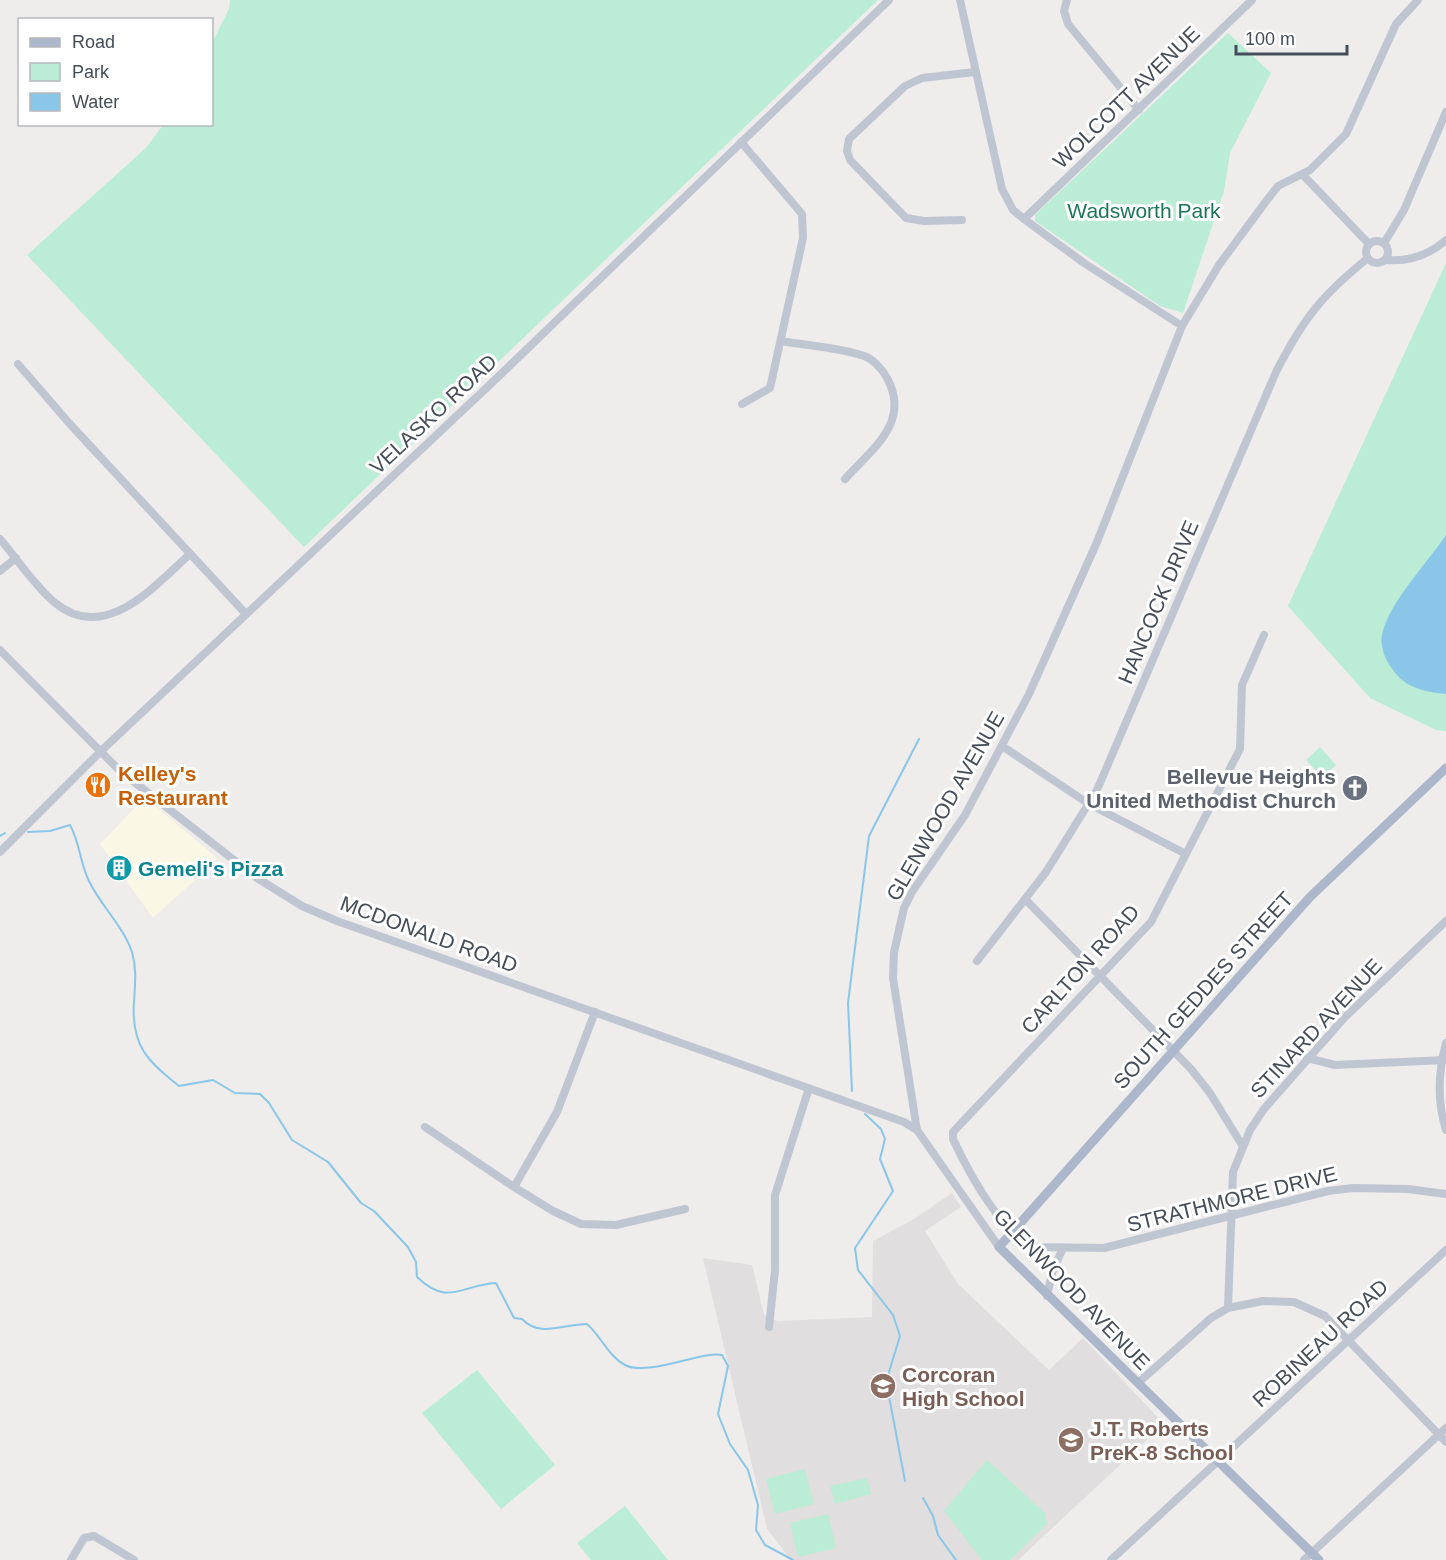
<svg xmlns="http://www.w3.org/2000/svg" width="1446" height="1560" font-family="Arial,sans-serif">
<rect width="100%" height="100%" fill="#efecec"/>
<!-- commercial -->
<path fill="#faf7e5" d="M145,797L218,859L153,918L100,844Z"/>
<!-- education -->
<path fill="#e0dede" d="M952,1193L961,1207L925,1231L958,1284L1049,1370L1083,1338L1164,1424L1018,1560H791L767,1529L703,1258L752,1265L764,1315L778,1321L872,1317L873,1241L914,1219Z"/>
<!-- green -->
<g fill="#bbecd5">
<path d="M230,0H878L304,547L27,255L147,147L163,125L212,124V43L229,9Z"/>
<path d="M1228,33L1271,73L1230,153L1224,191L1183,313L1160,306L1035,221V215Z"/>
<path d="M1446,263V731L1436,730L1370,698L1288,606Z"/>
<path d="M1320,747L1336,765L1322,777L1306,760Z"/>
<path d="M477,1370L555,1465L501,1509L422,1413Z"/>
<path d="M987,1460L1045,1513L1047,1524L1010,1560H982L944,1511Z"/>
<path d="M805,1469L814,1504L775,1514L766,1479Z"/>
<path d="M867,1478L871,1494L835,1504L830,1486Z"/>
<path d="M625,1506L668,1560H591L577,1543Z"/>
<path d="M828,1514L836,1548L798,1557L790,1523Z"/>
</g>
<!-- water -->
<path fill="#89c6e8" d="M1446,535V694C1426,692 1405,688 1393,670C1388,663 1383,655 1382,645C1377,615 1430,560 1446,535Z"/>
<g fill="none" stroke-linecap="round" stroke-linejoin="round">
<!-- stream -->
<g stroke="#89c6e8" stroke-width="2">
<path d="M28,832L50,831L70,825C80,843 80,863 89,881C101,906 123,926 132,952C137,969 135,985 134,1002C131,1045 147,1061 179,1086L213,1080L235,1093L260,1094L269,1103L292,1140L328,1162L361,1203L374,1211L408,1247L416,1262L417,1277C448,1307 461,1285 496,1283L514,1318L522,1319C540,1338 563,1324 587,1324C601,1336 608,1356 625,1365C648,1377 704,1350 722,1355L728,1366L718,1414L730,1444L748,1470L758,1505L756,1530L765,1545L793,1560"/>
<path d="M0,836L5,833"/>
<path d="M852,1091L848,1003L869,836L919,739"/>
<path d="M865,1114L881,1129L885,1139L880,1159L893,1191L855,1248L858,1270L893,1315L900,1336L889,1372L888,1391L905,1481"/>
<path d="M923,1498L933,1516L938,1535L956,1560"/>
</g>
<!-- minor -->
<g stroke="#c0c6d1" stroke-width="8">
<path d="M960,0L1002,189L1013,210L1024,219L1084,263L1182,326"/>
<path d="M1067,0L1064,11L1068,24L1139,110"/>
<path d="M741,142L802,214L803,238L770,388L742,404"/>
<path d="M1303,175L1369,244"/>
<path d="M1024,219L1252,0"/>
<path d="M962,220L924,221L906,218L850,160L847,151L849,139L905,86L922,78L975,72"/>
<circle cx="1377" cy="252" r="11"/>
<path d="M1384,243L1404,210L1446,112"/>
<path d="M1385,260C1409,262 1429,255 1446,240"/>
<path d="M782,341C808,346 838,347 864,356C872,358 883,370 887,378C911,422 873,448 845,479"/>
<path d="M18,364L69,423L246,614"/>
<path d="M0,539C18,560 34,585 54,602C105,645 154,586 190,554"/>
<path d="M0,571L16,558"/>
<path d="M1264,635L1242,685L1240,749L1151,922L953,1132V1139C968,1171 1002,1236 1036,1247L1104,1248L1328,1191L1353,1188L1408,1189L1446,1194"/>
<path d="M0,650L119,770L257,878L302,906L337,921L904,1122L917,1130"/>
<path d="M1002,746L1089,804L1186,854"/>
<path d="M0,852L100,752L498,377L889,0"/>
<path d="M1025,899L1191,1069L1210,1093L1242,1145"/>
<path d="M977,961L1046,872L1097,790L1276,372C1303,319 1322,295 1368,258"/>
<path d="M1446,1043C1438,1072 1437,1101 1446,1130"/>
<path d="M1307,1058L1335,1065L1446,1060"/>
<path d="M425,1127L514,1187L553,1211L581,1224L616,1225L685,1209"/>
<path d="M514,1187L557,1112L595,1012"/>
<path d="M999,1247L917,1130L893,978L894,952L904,908L912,892L965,815L1029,694L1097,542L1182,326L1219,265L1267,200L1278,186L1310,170L1346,134L1396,24L1418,0"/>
<path d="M1047,1296L1052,1273L1062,1250"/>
<path d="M1228,1308L1233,1172L1250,1130L1264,1109L1344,1018L1446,921"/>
<path d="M769,1327L775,1270V1195L809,1088"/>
<path d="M1138,1383L1211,1318L1228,1308L1263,1301L1294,1302L1325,1316L1446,1442"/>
<path d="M71,1560L84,1538L94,1536L134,1560"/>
<path d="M1111,1560L1446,1250"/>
<path d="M1304,1560L1446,1428"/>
</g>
<!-- major -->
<path stroke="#acb7cb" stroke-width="9" d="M1319,1560L999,1247L1310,897L1446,768"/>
</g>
<!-- icons -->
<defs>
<symbol id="restaurant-disc" viewBox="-11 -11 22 22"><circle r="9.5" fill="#e8710a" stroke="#fff"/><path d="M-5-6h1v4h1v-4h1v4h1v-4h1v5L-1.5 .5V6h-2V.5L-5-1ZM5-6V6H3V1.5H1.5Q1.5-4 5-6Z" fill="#fff"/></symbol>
<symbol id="church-disc" viewBox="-11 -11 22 22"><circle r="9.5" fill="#6b7280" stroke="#fff"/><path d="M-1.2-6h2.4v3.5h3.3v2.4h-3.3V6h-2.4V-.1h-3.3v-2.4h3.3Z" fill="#fff"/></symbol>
<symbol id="building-disc" viewBox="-11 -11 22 22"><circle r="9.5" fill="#0f9aa8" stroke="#fff"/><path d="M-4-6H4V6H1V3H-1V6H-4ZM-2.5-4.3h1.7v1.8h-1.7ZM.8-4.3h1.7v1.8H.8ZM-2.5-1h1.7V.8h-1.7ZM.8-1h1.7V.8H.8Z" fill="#fff"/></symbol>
<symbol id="school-disc" viewBox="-11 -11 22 22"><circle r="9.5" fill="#8d6e63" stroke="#fff"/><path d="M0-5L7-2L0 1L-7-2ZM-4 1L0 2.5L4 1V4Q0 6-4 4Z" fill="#fff"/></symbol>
</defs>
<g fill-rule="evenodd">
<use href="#restaurant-disc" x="83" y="770" width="30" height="30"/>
<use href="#church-disc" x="1340" y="773" width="30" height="30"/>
<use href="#building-disc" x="104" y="853" width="30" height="30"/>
<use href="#school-disc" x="868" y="1371" width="30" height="30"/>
<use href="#school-disc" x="1056" y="1425" width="30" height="30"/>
</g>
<g text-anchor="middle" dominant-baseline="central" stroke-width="6" stroke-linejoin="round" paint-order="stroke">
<!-- street labels -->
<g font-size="21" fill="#454d59" stroke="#fff">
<text transform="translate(1126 97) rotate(-44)">WOLCOTT AVENUE</text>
<text transform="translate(433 414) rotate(-43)">VELASKO ROAD</text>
<text transform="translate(1158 602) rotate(-67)">HANCOCK DRIVE</text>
<text transform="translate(945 806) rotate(-60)">GLENWOOD AVENUE</text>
<text transform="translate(429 934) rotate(20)">MCDONALD ROAD</text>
<text transform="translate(1080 969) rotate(-48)">CARLTON ROAD</text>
<text transform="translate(1203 990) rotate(-48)">SOUTH GEDDES STREET</text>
<text transform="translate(1316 1028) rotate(-47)">STINARD AVENUE</text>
<text transform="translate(1232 1199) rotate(-14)">STRATHMORE DRIVE</text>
<text transform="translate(1072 1289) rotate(46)">GLENWOOD AVENUE</text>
<text transform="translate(1320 1343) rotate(-43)">ROBINEAU ROAD</text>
</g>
<!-- park labels -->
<g font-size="21" fill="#1a7656" stroke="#fff">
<text x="1144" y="210">Wadsworth Park</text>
</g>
<!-- food labels -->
<g font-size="21" font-weight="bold" fill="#c56008" stroke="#fff" text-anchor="start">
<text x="118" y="773">Kelley's<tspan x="118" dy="24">Restaurant</tspan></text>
</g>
<!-- worship labels -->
<g font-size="21" font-weight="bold" fill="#5b616d" stroke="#fff" text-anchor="end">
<text x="1336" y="776">Bellevue Heights<tspan x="1336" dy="24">United Methodist Church</tspan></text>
</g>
<!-- culture labels -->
<g font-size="21" font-weight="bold" fill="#0d838f" stroke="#fff" text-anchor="start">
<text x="138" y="868">Gemeli's Pizza</text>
</g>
<!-- education labels -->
<g font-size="21" font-weight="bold" fill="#785e54" stroke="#fff" text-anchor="start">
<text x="902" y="1374">Corcoran<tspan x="902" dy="24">High School</tspan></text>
<text x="1090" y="1428">J.T. Roberts<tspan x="1090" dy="24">PreK-8 School</tspan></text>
</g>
</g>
<!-- legend -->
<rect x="18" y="18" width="195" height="108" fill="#ffffff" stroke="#b5b8bd" stroke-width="1.5"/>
<rect x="30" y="38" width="30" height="9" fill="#acb7cb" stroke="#b5b8bd" stroke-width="1.5"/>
<text x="72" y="48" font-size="18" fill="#454d59">Road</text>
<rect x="30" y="63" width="30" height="18" fill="#bbecd5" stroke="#b5b8bd" stroke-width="1.5"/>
<text x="72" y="78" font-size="18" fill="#454d59">Park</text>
<rect x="30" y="93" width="30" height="18" fill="#89c6e8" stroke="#b5b8bd" stroke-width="1.5"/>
<text x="72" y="108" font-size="18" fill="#454d59">Water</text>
<!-- scale -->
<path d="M1236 45v9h111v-9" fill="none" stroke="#454d59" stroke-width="3"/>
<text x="1245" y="45" font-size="18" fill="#454d59" stroke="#ffffff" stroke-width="4.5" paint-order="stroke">100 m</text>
</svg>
